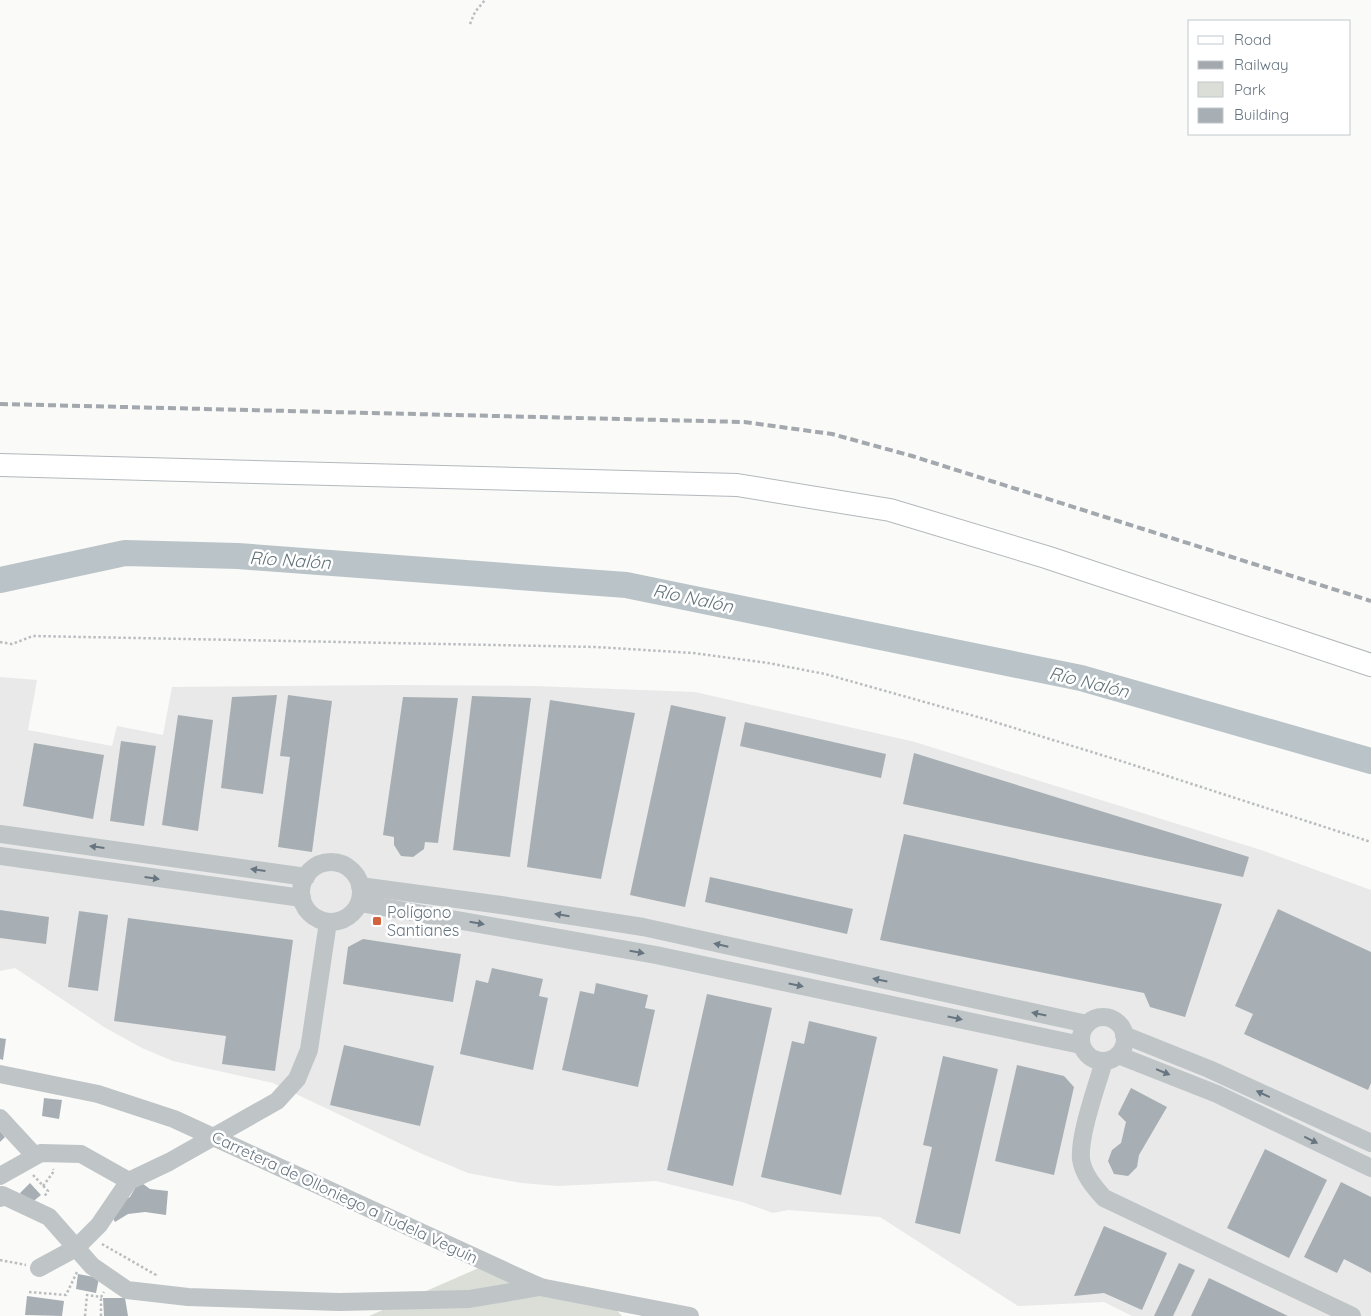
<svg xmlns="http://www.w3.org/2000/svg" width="1371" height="1316" font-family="Quicksand,sans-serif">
<rect width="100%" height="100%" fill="#fafaf8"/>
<!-- built -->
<path fill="#e8e9e8" d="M0,677L37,680L28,730L112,746L117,726L163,735L172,687L397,685L534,686L695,692L915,742L1264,851L1371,890V1316H1132L1104,1302L1018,1306L880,1217L788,1210L773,1213L742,1202L656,1181L558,1186L521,1183L468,1173L420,1153L273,1083L173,1061L142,1048L104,1027L15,968L0,971Z"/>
<!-- green -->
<path fill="#daded7" d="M497,1260L612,1305L622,1316H369Z"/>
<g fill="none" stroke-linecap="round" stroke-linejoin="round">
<!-- river -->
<path stroke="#bac4c8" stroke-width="26" d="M0,580L125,553L238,556L626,585L1081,678L1371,761"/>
</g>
<!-- building -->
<g fill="#a7afb4">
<path d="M277,695L263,794L221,788L232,697Z"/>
<path d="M288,695L332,701L312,852L278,847L290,757L280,756Z"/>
<path d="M472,696L531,698L510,857L453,850Z"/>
<path d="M403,697L458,698L438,843L425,842L424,849L413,857L401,856L394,845V837L383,835Z"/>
<path d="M550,700L635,713L601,879L527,867Z"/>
<path d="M671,705L726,717L685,907L630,895Z"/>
<path d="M178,715L213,720L198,831L162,825Z"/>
<path d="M745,722L886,754L881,778L740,746Z"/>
<path d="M121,741L156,746L144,826L110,821Z"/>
<path d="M34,743L104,755L93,819L23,806Z"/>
<path d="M914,753L1249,857L1243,877L903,804Z"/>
<path d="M904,834L1222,904L1185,1017L1150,1007L1144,993L880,940Z"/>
<path d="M710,877L853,909L847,934L705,902Z"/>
<path d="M1278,909L1371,952V1083L1368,1090L1244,1034L1253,1014L1235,1006Z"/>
<path d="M0,910L49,917L46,944L0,938Z"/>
<path d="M79,911L108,915L98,991L68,987Z"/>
<path d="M128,918L293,940L275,1071L222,1064L226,1036L114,1021Z"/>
<path d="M363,939L461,954L453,1002L343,984L348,947Z"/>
<path d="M492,968L543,979L539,996L548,998L533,1070L460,1054L476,980L488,983Z"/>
<path d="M596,983L648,995L645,1008L655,1010L638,1087L562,1070L580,991L594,994Z"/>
<path d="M707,994L772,1008L733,1186L667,1170Z"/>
<path d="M809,1021L877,1037L841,1195L761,1177L792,1041L804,1044Z"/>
<path d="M0,1038L6,1039L3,1060L0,1059Z"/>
<path d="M344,1045L434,1066L420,1126L330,1105Z"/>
<path d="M943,1056L998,1069L960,1234L915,1223L932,1147L923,1145Z"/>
<path d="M1017,1065L1064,1076L1074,1087L1054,1175L995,1161Z"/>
<path d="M1131,1088L1167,1107L1139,1155L1137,1167L1128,1176L1114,1174L1108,1161L1112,1150L1121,1143L1126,1122L1118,1114Z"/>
<path d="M44,1098L62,1100L59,1119L42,1116Z"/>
<path d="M0,1131L5,1137L0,1142Z"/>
<path d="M1265,1149L1327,1180L1289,1258L1227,1228Z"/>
<path d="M139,1181L150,1189L168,1191L166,1215L145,1212L128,1214L115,1222L112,1216L123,1201L130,1197Z"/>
<path d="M1341,1182L1371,1197V1273L1344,1259L1337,1273L1304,1257Z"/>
<path d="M30,1183L41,1195L30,1204L20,1193Z"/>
<path d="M1104,1226L1167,1253L1142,1310L1104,1293L1074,1296Z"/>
<path d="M1179,1263L1195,1270L1173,1316H1154Z"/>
<path d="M78,1274L99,1278L96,1293L76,1289Z"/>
<path d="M1209,1278L1288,1316H1191Z"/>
<path d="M27,1296L64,1301L62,1316L25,1315Z"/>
<path d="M103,1298H125L128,1316H104Z"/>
</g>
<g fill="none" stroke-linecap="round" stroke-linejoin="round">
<defs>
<path id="major" d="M0,465L737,485L890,510L1046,557L1371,665"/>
</defs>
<!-- major casing -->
<use href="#major" stroke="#b3b8bc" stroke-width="24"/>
<!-- path -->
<g stroke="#babdc0" stroke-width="2.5" stroke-dasharray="2.5 2.5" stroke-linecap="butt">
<path d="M470,24L475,12L485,0"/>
<path d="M0,642L12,644L33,636L596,647L693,653L768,663L825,674L985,719L1121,761L1371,842"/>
<path d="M33,1175L48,1191L44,1197"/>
<path d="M43,1186L54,1171L53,1169"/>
<path d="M102,1244L156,1275V1277"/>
<path d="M0,1260L26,1265"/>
<path d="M29,1292L66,1295L77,1272"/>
<path d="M85,1316L87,1295L101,1297L104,1292"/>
<path d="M101,1316V1297"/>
</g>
<!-- minor -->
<g stroke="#bfc4c7" stroke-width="18">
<path d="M0,834L306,877"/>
<path d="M0,856L302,898"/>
<circle cx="331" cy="892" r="30"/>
<path d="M360,886L501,905L643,927L1087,1024"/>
<path d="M360,903L656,955L1081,1045"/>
<circle cx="1103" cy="1039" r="22"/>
<path d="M1124,1035L1209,1069L1371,1143"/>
<path d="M1118,1055L1217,1094L1371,1168"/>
<path d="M1104,1061C1097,1086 1079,1134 1081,1159C1083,1174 1094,1187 1104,1198L1352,1316"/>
<path d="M0,1074L98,1094L174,1119L540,1287L690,1316"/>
<path d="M0,1118L35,1156"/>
<path d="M0,1176L41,1153L81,1154L129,1181"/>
<path d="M0,1198L2,1195L49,1217L92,1266L127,1290L188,1297L339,1302L469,1299L540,1287"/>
<path d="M39,1268L76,1248L99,1225L129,1181L169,1162L277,1101L297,1079L309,1050L328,922"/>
</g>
<!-- major -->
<use href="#major" stroke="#fff" stroke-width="22"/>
<!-- rail -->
<path stroke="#a2a8ad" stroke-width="4" stroke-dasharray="8 4" stroke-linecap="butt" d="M0,404L744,422L832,434L912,456L1371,601"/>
</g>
<!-- one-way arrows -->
<defs><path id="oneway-solid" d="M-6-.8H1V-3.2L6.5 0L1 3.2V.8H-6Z" transform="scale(1.25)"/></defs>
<g fill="#677580">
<use href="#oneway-solid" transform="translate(97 847) rotate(-173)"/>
<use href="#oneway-solid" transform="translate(258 870) rotate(-172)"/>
<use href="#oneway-solid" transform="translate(152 878) rotate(8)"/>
<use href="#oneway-solid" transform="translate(562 915) rotate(-171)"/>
<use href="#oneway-solid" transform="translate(477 923) rotate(10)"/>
<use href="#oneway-solid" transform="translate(721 945) rotate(-167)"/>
<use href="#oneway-solid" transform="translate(637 952) rotate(10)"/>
<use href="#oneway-solid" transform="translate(880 980) rotate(-168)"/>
<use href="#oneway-solid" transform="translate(796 985) rotate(12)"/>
<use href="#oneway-solid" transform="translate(1039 1014) rotate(-168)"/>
<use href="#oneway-solid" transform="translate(955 1018) rotate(12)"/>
<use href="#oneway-solid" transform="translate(1163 1072) rotate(22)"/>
<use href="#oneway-solid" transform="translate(1263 1094) rotate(-155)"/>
<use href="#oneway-solid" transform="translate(1311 1140) rotate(26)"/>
</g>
<!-- markers -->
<rect fill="#d4623e" stroke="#fff" stroke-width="2" x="372" y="916" width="10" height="10" rx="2.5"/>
<g text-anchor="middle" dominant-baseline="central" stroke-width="5" stroke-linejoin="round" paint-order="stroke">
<!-- poi labels -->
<g font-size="16" fill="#677580" stroke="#fff" text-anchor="start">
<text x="387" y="912">Polígono<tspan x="387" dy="18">Santianes</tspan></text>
</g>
<!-- street labels -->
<g font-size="16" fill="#677580" stroke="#fff">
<text transform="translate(345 1197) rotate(25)">Carretera de Olloniego a Tudela Veguín</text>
</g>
<!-- water labels -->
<g font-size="18" font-style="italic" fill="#627379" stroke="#fff">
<text transform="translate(290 560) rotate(4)">Río Nalón</text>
<text transform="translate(693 598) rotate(12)">Río Nalón</text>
<text transform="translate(1089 682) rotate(14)">Río Nalón</text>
</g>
</g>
<!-- legend -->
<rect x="1188" y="20" width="162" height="115" fill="#ffffff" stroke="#c2c8cc"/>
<rect x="1198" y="36" width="25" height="8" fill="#ffffff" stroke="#c2c8cc"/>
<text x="1234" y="45" font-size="15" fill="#677580">Road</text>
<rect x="1198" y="61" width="25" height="8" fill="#a2a8ad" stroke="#c2c8cc"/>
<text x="1234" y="70" font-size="15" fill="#677580">Railway</text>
<rect x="1198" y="82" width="25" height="15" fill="#daded7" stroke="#c2c8cc"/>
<text x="1234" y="95" font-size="15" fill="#677580">Park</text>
<rect x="1198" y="108" width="25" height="15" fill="#a7afb4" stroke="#c2c8cc"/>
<text x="1234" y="120" font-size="15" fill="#677580">Building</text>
</svg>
